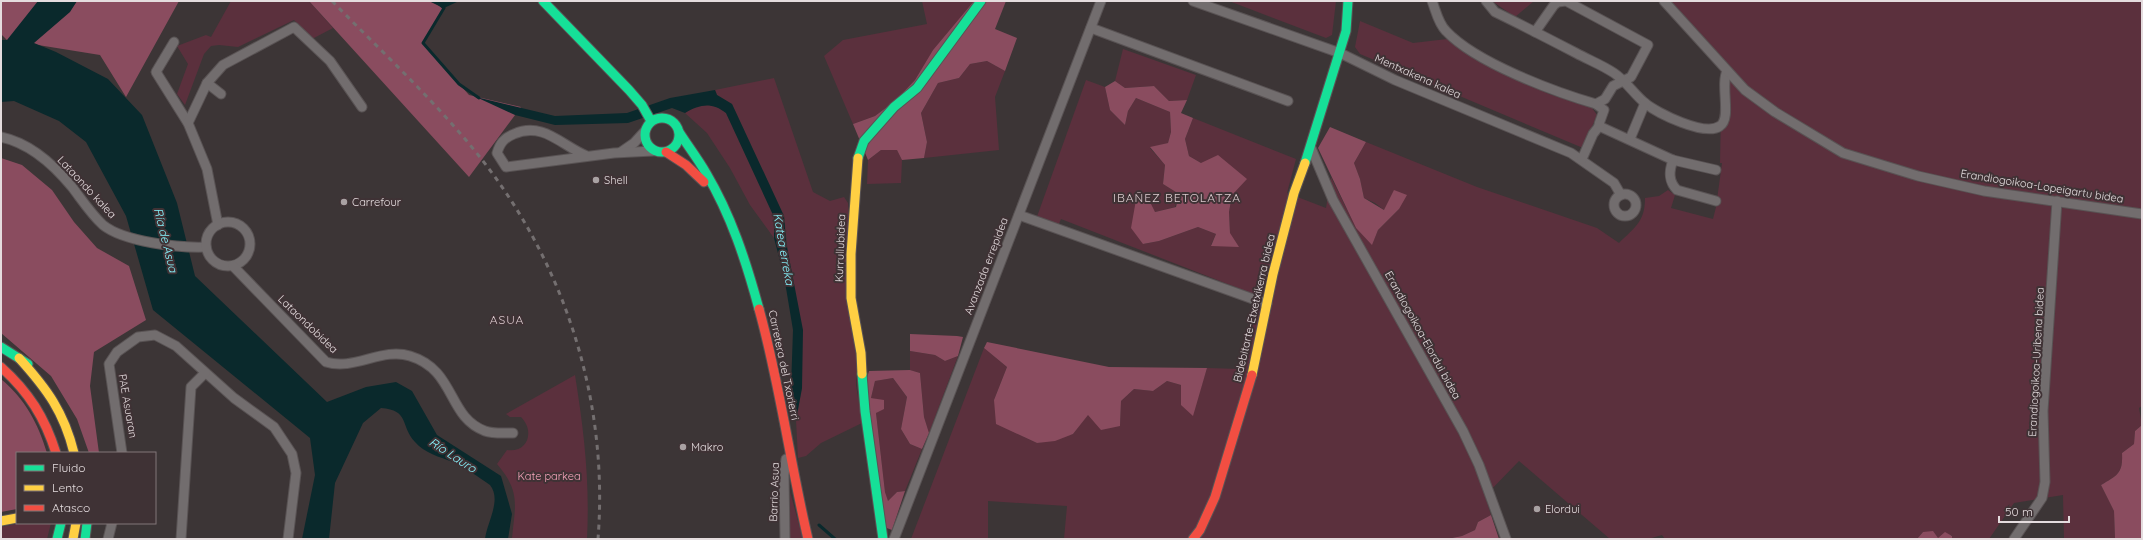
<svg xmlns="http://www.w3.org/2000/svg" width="2143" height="540" font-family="Quicksand,sans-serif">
<rect width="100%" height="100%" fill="#3c3536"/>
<!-- green -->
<g fill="#5b303d">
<path d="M231,1H309L333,28L312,39L294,20L238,47L219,45L211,46L204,54L185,105L177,94L188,64L177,46L206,35L211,37Z"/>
<path d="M922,1H974L933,50L915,80L895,101L875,116L853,124L824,56L843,40L927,24Z"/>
<path d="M1229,1H1336L1332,35L1326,38Z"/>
<path d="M1492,1H1534L1515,17Z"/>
<path d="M1669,1H2142V406L2139,408L2142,425L2135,431L2134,444L2122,453C2123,473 2118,475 2101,485L2114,511L2115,539H2064L2063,495L2014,503L1989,539H1952V535L1938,539L1923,532L1917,539H1665L1662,535L1648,539H1610L1519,461L1485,496L1491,515L1478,522L1475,530L1462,536L1447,539H1064L1067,506L988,501V539H911L984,348L1007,367L994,400L1018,434L1037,443L1073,434L1088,414L1120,426L1121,401L1134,389L1153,391L1167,381L1181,385V405L1198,397L1207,368L1240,369L1255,312L1261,297L1061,219L1055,233L1034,225L1086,80L1105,87L1110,110L1125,125L1128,111L1136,98L1170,112L1171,132L1168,143L1150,148L1165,165L1163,184L1179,194L1175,207L1155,212L1143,244L1159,241L1198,227L1216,234L1211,245L1230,233L1229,212L1232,195L1201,163L1189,156L1185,139L1193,118L1296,159L1287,193L1326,208L1331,177L1356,228L1372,244L1378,230L1399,209L1384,210L1375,203L1364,198L1360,179L1354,163L1366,142L1477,187L1597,228L1619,243C1635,227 1645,222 1645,198L1659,196L1668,190L1675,195L1671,208L1713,219L1716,207L1722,163H1720L1722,58Z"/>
<path d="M1360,21L1413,43L1447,39L1479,59L1516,79L1549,94L1592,108L1597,115L1583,148L1360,54L1355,47Z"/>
<path d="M1123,49L1196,75L1187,100L1169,101L1154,86L1125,88L1115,81Z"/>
<path d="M987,61L1005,71L995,97L999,150L924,158L927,142L921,113L938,83L959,78L970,64Z"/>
<path d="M774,78L813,192L830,201L844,197L848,203L857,353L856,385L862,423L821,443L806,456L798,458L796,420L802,388L784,216L732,104L717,95L715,90Z"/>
<path d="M707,105L719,107L726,113L774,217V238L750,205L730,168L707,133L685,113L696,106Z"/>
<path d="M881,150H897L902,160L901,183L867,184L868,160Z"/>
<path d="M910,351L935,355L945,361L958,356L929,433L924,417L920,373L910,370Z"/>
<path d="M575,375C584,431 590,482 587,539H512C515,505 521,492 497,464L507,450C528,453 535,431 521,417H510L506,414Z"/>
<path d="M893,378L907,397L901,429L910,444L922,449L905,491L897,492L888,502L885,492L876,413L884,401L871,398L875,381Z"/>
<path d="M790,492L803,539H790Z"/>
<path d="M21,523H51L47,539H1V527Z"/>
</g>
<!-- forest -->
<g fill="#8a4c5f">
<path d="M1,1H52L69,12L77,1H179L126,97L100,55L7,40L1,34Z"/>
<path d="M309,1H429L443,8L423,43L469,95L521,107L469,177Z"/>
<path d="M974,1H1006L995,29L1017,38L1005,71L987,61L970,64L959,78L938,83L921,113L927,142L924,158L902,160L897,150H881L868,160L853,124L875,116L895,101L915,80L933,50Z"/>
<path d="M1115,81L1125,88L1154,86L1169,101L1187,100L1181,113L1193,118L1185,139L1189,156L1201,163L1218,155L1247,179L1232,195L1229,212L1230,233L1239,247L1211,246L1216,234L1198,227L1159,241L1143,244L1131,228L1136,200L1148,198L1155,212L1176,207L1179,194L1163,184L1165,165L1150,147L1168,143L1171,132L1170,112L1136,98L1128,111L1125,125L1110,110L1105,87Z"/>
<path d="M1330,127L1366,142L1354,163L1360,179L1364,198L1384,210L1394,190L1407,195L1399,209L1378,230L1372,245L1356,228L1318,148Z"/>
<path d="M1,158L22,165L52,190L74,222L97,248L129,266L146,320L94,352L90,386L99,453H89L77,419L51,376L1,333Z"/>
<path d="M910,334L957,336L963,337L958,356L945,361L935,355L910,351Z"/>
<path d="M987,342L1109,367L1207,368L1193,416L1181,405V385L1167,381L1153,391L1134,389L1121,401L1120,426L1101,430L1088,415L1073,434L1055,441L1037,443L996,424L994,400L1007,367L984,348Z"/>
<path d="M910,370L920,373L924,417L929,433L922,449L910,444L901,429L907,397L893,378L875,381L871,398L884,400V409L876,413L885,492L888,501L897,492L905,491L892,530L884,527L866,381L869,371Z"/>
<path d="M1,379C25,399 38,423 47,453H17V509L1,512Z"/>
<path d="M2142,425V539H2115L2114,511L2101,485C2118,475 2123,473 2122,453L2134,444L2135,431Z"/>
<path d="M1491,515L1499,539H1447L1462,536L1475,530L1478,522Z"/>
<path d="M1933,531L1938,538L1945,532L1952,536V539H1917L1923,532Z"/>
</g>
<!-- water -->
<g fill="#0a292c">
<path d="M38,1H77L70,12L34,43L56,52L108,79L142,115L177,203L195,276L327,402L366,387L396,382L412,391L437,435L501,476L512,514L508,539H485C487,522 502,500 490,485C479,477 465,468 453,462C440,457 424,453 415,442C400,426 410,410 381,408L363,423L335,483L329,539H302L315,475L310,438L153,310L126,216L86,142L59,121L14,101L1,102V40H7Z"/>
<path d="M429,1H459L444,8Z"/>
<path d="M715,90L717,95L732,104L784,216L786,242L803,330L802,388L796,420L791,388L793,330L784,276L774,238V217L726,113C712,102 700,104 685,113L672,108L628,123L555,125L515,115L476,97L555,116L627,113L670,98Z"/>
</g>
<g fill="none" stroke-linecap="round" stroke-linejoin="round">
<!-- stream -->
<g stroke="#0a292c" stroke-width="3">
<path d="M436,1L444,8L423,43L459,84L479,98"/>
<path d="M819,525L835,539"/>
</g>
<defs>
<g id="street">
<path d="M1193,1L1340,53L1395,80L1571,153L1614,183L1621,195"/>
<path d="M1432,1C1436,11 1438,23 1446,31C1476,63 1555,92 1596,104L1605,99L1613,86L1631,77L1648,45L1566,1L1558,2L1554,5L1535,32"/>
<path d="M1486,1L1495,12C1522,25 1549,39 1576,53C1589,60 1602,65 1614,73C1626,81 1634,94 1645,103C1657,113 1705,137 1720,126C1732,118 1720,86 1727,71"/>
<path d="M1664,1L1745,90L1775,112L1843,153L1918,176L1984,191L2142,214"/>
<path d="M1091,28L1288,101"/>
<path d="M174,42L156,72L188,123L207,169L218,225"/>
<path d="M207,83L221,94"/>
<path d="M1596,104L1604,110L1599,124L1601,127L1673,160L1716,170"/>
<path d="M188,123L207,83L223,65L294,27L330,61L362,107"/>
<path d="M1,137C29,143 54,165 72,187C82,200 91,214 103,225C124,242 179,248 206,247"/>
<path d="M1630,139L1645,103"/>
<path d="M1311,148L1333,200L1463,431L1479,465L1506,539"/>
<path d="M621,152L634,143L645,131"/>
<path d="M587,156C562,146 543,121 514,134C504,138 500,143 497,153L506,167L614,153L653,151"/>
<path d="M1582,159L1593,134L1600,125"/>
<path d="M1673,160C1669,171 1668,181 1677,190L1716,201"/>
<circle cx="1625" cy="205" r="11"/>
<path d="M1019,215L1267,304"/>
<circle cx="228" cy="244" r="22"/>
<path d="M233,266L326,362C354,371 382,347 410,356C456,370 447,417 485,431C493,434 504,433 513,433"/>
<path d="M122,453L109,364L117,352L138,337L155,335L176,346L234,398L274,427L292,454L296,473L288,539"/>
<path d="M108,539L112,523"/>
<path d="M181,539L191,387L205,373"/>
<path d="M785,539L784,475L786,459"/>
<path d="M894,539L1101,1"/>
<path d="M2014,539L2042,498L2045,482L2043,411L2057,201"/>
</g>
<g id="fast">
<path d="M543,1L629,90L642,105L651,121"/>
<circle cx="662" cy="135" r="17"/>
<path d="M679,132C688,146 698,159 706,173C731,215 746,261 759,309"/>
<path d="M858,158L864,141L894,107L917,88L981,1"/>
<path d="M1305,163L1346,31L1348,1"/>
<path d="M1,347L28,364"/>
<path d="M862,374L865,411L883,539"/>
<path d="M57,539L61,523"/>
<path d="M85,539L87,523"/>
</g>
<g id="slow">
<path d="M858,158L851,254V298L861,353L862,374"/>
<path d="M19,358C47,389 64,412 74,453"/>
<path d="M1252,375L1273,274L1294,193L1305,163"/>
<path d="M1,521L17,518"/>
<path d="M73,539L76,523"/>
</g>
<g id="jam">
<path d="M666,152L686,165L704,182"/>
<path d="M759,309C780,384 790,463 808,539"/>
<path d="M1,367C29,392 45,418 56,453"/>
<path d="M1193,539L1200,530L1215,497L1252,375"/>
</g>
</defs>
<!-- street casing -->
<use href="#street" stroke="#595354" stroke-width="11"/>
<!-- fast casing -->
<use href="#fast" stroke="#595354" stroke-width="11"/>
<!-- slow casing -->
<use href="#slow" stroke="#595354" stroke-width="11"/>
<!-- jam casing -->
<use href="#jam" stroke="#595354" stroke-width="11"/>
<!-- street -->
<use href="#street" stroke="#726d6e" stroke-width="9"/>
<!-- fast -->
<use href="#fast" stroke="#16e098" stroke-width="9"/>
<!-- slow -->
<use href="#slow" stroke="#ffcf43" stroke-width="9"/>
<!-- jam -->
<use href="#jam" stroke="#f24e42" stroke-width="9"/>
<!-- rail -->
<path stroke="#746f70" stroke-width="3" stroke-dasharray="5 5" stroke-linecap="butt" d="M332,1C380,50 432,98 475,151C564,260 609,399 598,539"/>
</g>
<!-- markers -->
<g fill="#a9a2a3" stroke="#3f3235" stroke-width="1.5">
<circle cx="596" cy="180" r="4"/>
<circle cx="344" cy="202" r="4"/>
<circle cx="683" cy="447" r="4"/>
<circle cx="1537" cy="509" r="4"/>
</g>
<g text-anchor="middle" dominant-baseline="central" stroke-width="4" stroke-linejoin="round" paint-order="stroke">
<!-- street labels -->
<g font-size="11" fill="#e4dcde" stroke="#3f3235">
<text transform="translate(1418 76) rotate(24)">Mentxakena kalea</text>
<text transform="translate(2042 186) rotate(9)">Erandiogoikoa-Lopeigartu bidea</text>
<text transform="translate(87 187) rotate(47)">Lataondo kalea</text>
<text transform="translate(840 248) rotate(-88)">Kurrullubidea</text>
<text transform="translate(986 266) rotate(-69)">Avanzada errepidea</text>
<text transform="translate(1254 308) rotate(-77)">Bidebitarte-Etxetxikerra bidea</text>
<text transform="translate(308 324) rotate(44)">Lataondobidea</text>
<text transform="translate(1423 335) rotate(61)">Erandiogoikoa-Elordui bidea</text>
<text transform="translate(2036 362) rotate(-87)">Erandiogoikoa-Uribena bidea</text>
<text transform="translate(784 365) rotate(78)">Carretera del Txorierri</text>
<text transform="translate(128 406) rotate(80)">PAE Asuaran</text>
<text transform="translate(774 492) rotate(-88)">Barrio Asua</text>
</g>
<!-- poi labels -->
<g font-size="11" fill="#e4dcde" stroke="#3f3235" text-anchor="start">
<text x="604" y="180">Shell</text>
<text x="352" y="202">Carrefour</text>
<text x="691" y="447">Makro</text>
<text x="1545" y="509">Elordui</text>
</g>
<!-- park labels -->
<g font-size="11" fill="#f9a6bd" stroke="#3f3235">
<text x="549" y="476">Kate parkea</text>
</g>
<!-- neighbourhood labels -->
<g font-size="12" letter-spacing="1" fill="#ddccd0" stroke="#3f3235">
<text x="1177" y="197">IBAÑEZ BETOLATZA</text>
<text x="507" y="319">ASUA</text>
</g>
<!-- water labels -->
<g font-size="12" font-style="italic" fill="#86f4fd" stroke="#3f3235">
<text transform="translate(166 240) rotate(76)">Ría de Asua</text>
<text transform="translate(784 249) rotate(80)">Katea erreka</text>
<text transform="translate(453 455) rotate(33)">Río Lauro</text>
</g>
</g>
<!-- border -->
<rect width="2143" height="540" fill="none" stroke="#e4dcde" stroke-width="4"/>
<!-- legend -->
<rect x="16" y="452" width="140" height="72" fill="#3f3235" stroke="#817679"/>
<rect x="24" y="465" width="20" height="6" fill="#16e098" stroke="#817679"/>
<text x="52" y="472" font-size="12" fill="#e4dcde">Fluido</text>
<rect x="24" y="485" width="20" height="6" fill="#ffcf43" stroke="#817679"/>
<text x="52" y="492" font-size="12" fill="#e4dcde">Lento</text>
<rect x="24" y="505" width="20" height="6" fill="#f24e42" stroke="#817679"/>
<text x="52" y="512" font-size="12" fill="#e4dcde">Atasco</text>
<!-- scale -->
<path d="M1999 516v6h70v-6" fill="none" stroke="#e4dcde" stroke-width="2"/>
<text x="2005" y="516" font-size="12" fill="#e4dcde" stroke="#3f3235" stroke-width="3" paint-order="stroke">50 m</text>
</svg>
